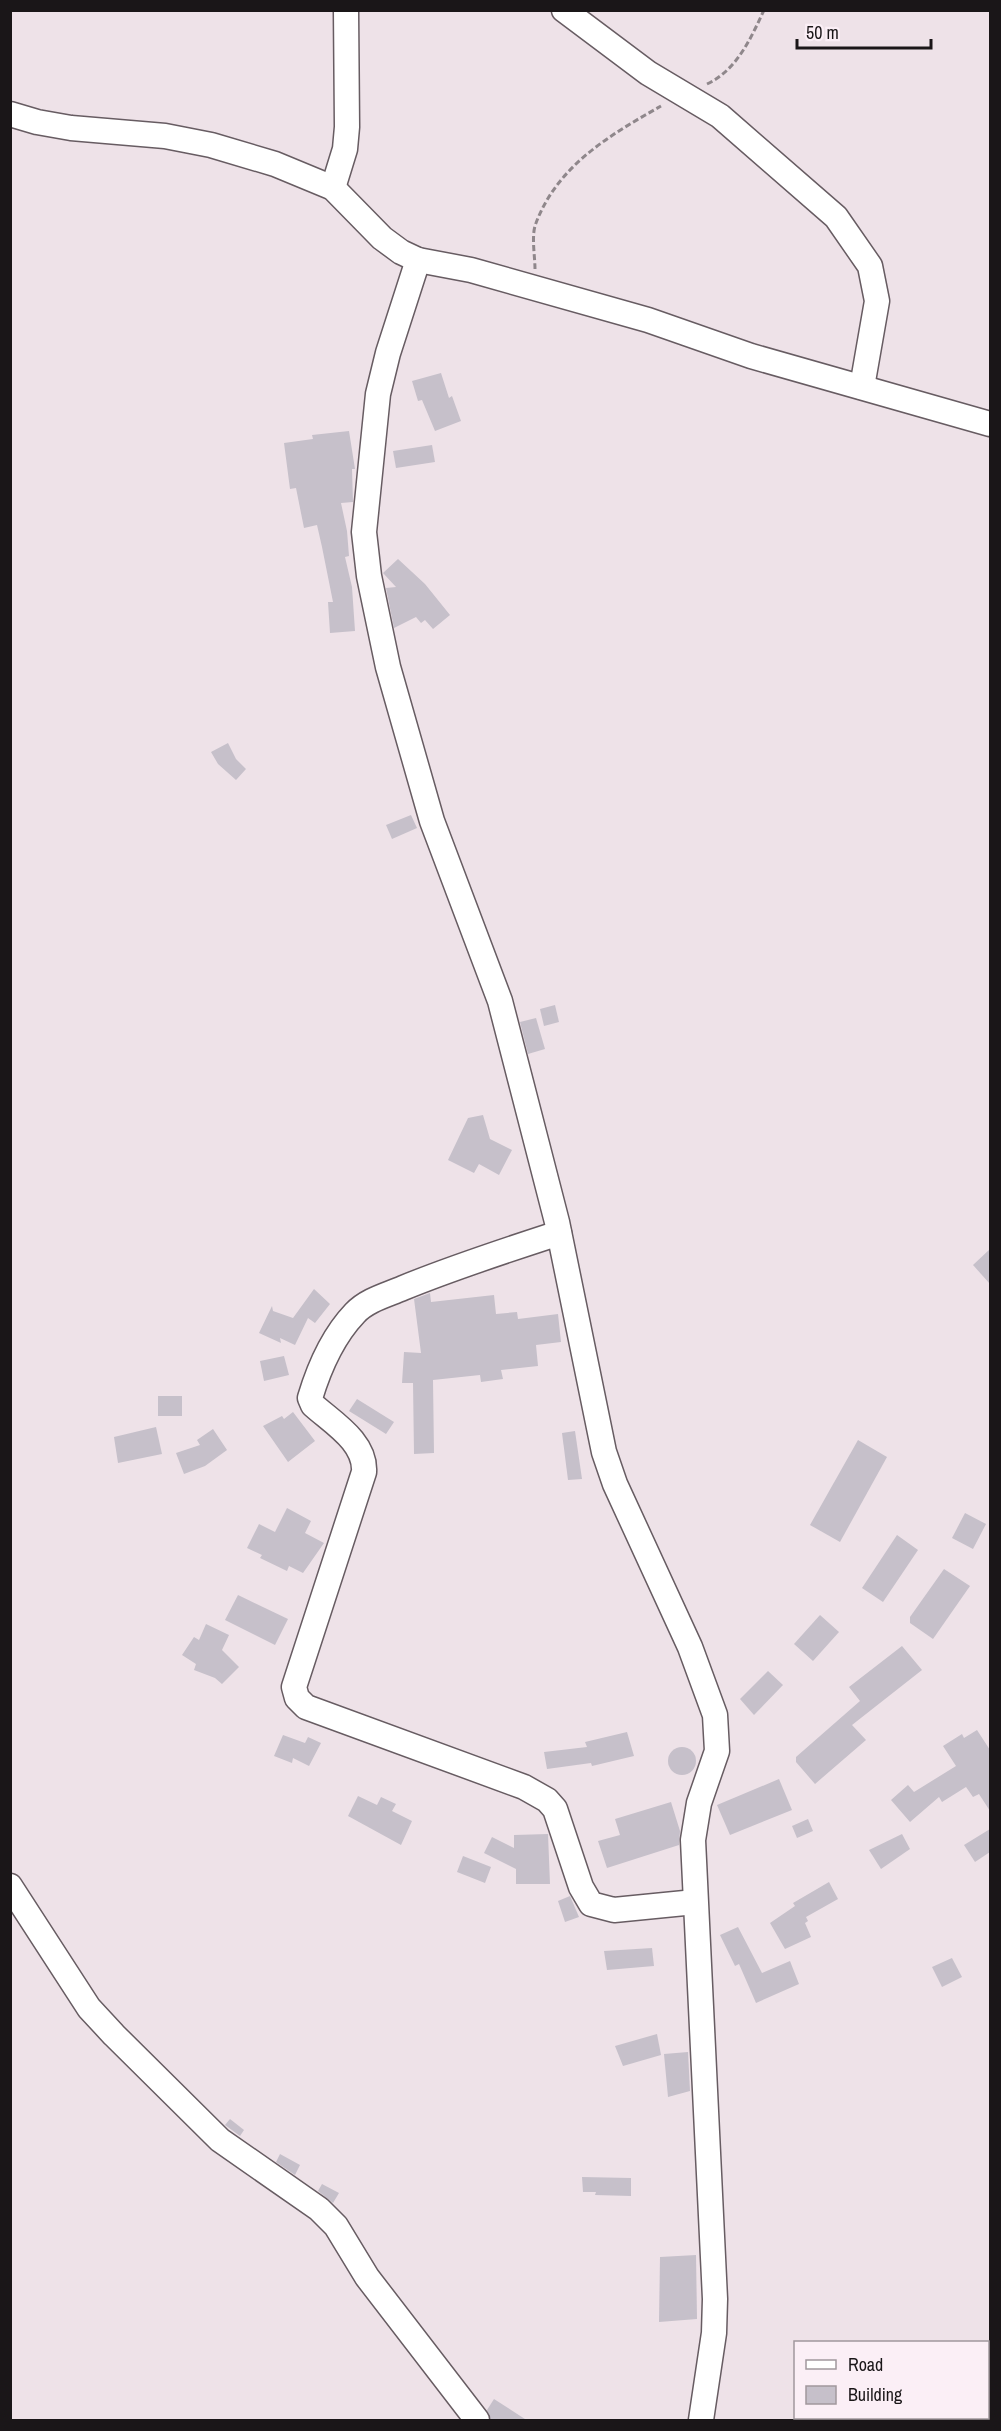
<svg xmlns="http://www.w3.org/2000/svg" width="1001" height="2431" font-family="'Archivo Narrow',sans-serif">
<rect width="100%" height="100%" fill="#eee2e8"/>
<!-- building -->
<g fill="#c6c0ca">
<path d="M441,373L449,398L452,396L461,421L435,431L422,400L418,401L412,381Z"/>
<path d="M349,431L355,469H352L353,502L341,503L347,531L349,556L345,557L352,587L355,631L330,633L328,602H333L322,547L317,525L304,528L296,488L290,489L284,443L313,439L312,435Z"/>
<path d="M432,445L435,462L396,468L393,451Z"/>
<path d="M398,559L425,584L450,615L433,629L425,620L421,623L416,617L394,628L386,588L396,587L383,573Z"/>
<path d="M228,743L236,759L246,769L236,780L218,764L211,752Z"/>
<path d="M411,815L417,828L392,839L386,825Z"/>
<path d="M555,1005L559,1022L544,1026L540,1009Z"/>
<path d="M536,1018L545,1049L528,1054L520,1022Z"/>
<path d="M483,1115L490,1139L512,1150L499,1175L479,1164L474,1173L448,1160L468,1118Z"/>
<path d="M990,1249V1284L973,1265Z"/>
<path d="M314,1289L330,1304L315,1323L308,1318L295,1345L280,1338L281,1343L259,1333L272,1306L273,1311L293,1318Z"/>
<path d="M430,1293L431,1302L494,1295L496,1314L517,1312L518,1319L558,1314L561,1342L536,1345L538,1366L501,1370L503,1379L481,1382L480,1375L433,1380L434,1453L414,1454L413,1383H402L404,1352L421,1353L414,1299Z"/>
<path d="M284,1356L289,1375L264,1381L260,1361Z"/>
<rect x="158" y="1396" width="24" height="20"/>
<path d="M357,1399L394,1422L386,1434L349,1411Z"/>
<path d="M293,1412L315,1441L288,1462L263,1426L282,1416L284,1419Z"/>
<path d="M156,1427L162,1454L118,1463L114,1437Z"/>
<path d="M213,1429L227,1450L205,1466L184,1474L176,1453L200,1445L197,1440Z"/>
<path d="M575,1431L582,1479L568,1480L562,1433Z"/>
<path d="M858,1440L887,1457L840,1542L810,1525Z"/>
<path d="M287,1508L311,1521L305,1533L324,1543L303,1573L289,1566L287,1571L260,1558L262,1555L247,1548L259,1524L275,1532Z"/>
<path d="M965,1513L986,1524L973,1549L952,1538Z"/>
<path d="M897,1535L918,1550L883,1602L862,1588Z"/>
<path d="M944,1569L970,1586L933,1639L910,1623V1617Z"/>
<path d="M238,1595L288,1619L275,1645L225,1620Z"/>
<path d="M820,1615L839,1632L813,1661L794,1644Z"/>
<path d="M206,1624L229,1635L222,1650L239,1667L222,1684L215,1678L194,1670L196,1664L182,1655L194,1637L199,1640Z"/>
<path d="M902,1646L922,1670L852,1725L866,1740L815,1784L796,1762V1757L860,1701L849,1687Z"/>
<path d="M768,1671L783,1685L754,1715L740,1699Z"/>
<path d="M977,1730L990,1750V1811L979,1794L973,1797L966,1787L942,1802L939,1797L910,1822L891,1800L908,1785L914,1792L956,1766L943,1746L962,1734L964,1738Z"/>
<path d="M627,1732L634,1756L592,1766L591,1763L547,1769L544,1752L587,1747L585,1742Z"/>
<path d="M283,1735L305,1743L308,1737L321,1743L309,1766L293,1758L292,1763L274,1756Z"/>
<circle cx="682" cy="1761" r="14"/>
<path d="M779,1779L792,1810L730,1835L717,1805Z"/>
<path d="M358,1796L377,1805L381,1797L396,1804L392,1811L412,1821L401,1845L348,1816Z"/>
<path d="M671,1802L680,1831L679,1845L607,1868L598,1841L620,1835L615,1819Z"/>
<path d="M808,1819L813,1831L797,1838L792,1826Z"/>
<path d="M990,1829V1852L975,1862L964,1845Z"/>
<path d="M548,1834L550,1884H516V1869L484,1853L492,1837L514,1848V1835Z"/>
<path d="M902,1834L910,1849L881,1869L869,1850Z"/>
<path d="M463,1856L491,1867L485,1883L457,1872Z"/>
<path d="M829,1882L838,1899L806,1917L808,1921L805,1923L811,1937L785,1949L770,1923L795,1906L793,1903Z"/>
<path d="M570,1896L579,1917L565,1922L558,1901Z"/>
<path d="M738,1927L762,1973L790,1961L799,1984L756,2003L739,1964L735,1966L720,1935Z"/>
<path d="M652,1948L654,1966L607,1970L604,1951Z"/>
<path d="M952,1958L962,1977L942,1987L932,1967Z"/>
<path d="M657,2034L661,2055L623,2066L615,2046Z"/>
<path d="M688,2052L690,2091L668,2097L664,2054Z"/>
<path d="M230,2119L244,2130L240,2136L225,2125Z"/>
<path d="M280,2154L300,2165L295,2175L276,2162Z"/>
<path d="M582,2177L631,2178V2196L595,2195L596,2192H583Z"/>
<path d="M322,2184L339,2193L333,2203L318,2191Z"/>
<path d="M696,2255L697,2319L659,2322L660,2257Z"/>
<path d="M494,2399L528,2421H491L487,2410Z"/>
</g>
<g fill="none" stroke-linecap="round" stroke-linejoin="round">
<defs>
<g id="minor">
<path d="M564,10L648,73L720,116L836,217L870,266L877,301L862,387"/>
<path d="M10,114L37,122L71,128L165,136L211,145L275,164L333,188L382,238L401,252L418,260L471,270L648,320L751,356L990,424"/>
<path d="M333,188L345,149L347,127L346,10"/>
<path d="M418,260L388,353L378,394L364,532L369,576L388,667L432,821L500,1001L557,1222L604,1452L615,1484L690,1647L715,1715L717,1751L699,1803L693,1840L715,2299L714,2333L701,2420"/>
<path d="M559,1233C507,1250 454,1267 403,1288C387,1295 367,1300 355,1313C333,1336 319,1368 310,1398L313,1405C333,1423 366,1442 364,1472L294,1687L297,1698L306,1707L524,1787L547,1800L555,1809L581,1887L591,1904L614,1910L695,1902"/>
<path d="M10,1886L89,2008L114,2035L220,2140L319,2209L336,2226L367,2277L477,2420"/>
<path d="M988,2391L990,2389"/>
<path d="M934,2420L940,2418"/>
</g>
</defs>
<!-- minor casing -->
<use href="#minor" stroke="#675c62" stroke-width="27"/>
<!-- path -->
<g stroke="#8f878b" stroke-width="3" stroke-dasharray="6 3" stroke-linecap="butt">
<path d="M707,84C737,70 751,38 764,10"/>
<path d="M535,269C535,256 531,235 536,223C558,165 610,135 661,106"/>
</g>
<!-- minor -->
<use href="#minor" stroke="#fff" stroke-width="24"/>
</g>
<!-- border -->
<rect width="1001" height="2431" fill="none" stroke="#1a1618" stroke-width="24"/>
<!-- legend -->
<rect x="794" y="2341" width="195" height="78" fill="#fbeff6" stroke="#a1989d" stroke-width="1.5"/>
<rect x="806" y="2360" width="30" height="9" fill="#ffffff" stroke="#a1989d" stroke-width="1.5"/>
<text x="848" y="2371" font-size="18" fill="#1a1618">Road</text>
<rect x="806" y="2386" width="30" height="18" fill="#c6c0ca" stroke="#a1989d" stroke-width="1.5"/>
<text x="848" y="2401" font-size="18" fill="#1a1618">Building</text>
<!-- scale -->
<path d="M797 39v9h134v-9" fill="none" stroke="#1a1618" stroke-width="3"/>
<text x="806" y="39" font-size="18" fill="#1a1618" stroke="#fbeff6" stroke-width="4.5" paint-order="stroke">50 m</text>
</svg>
